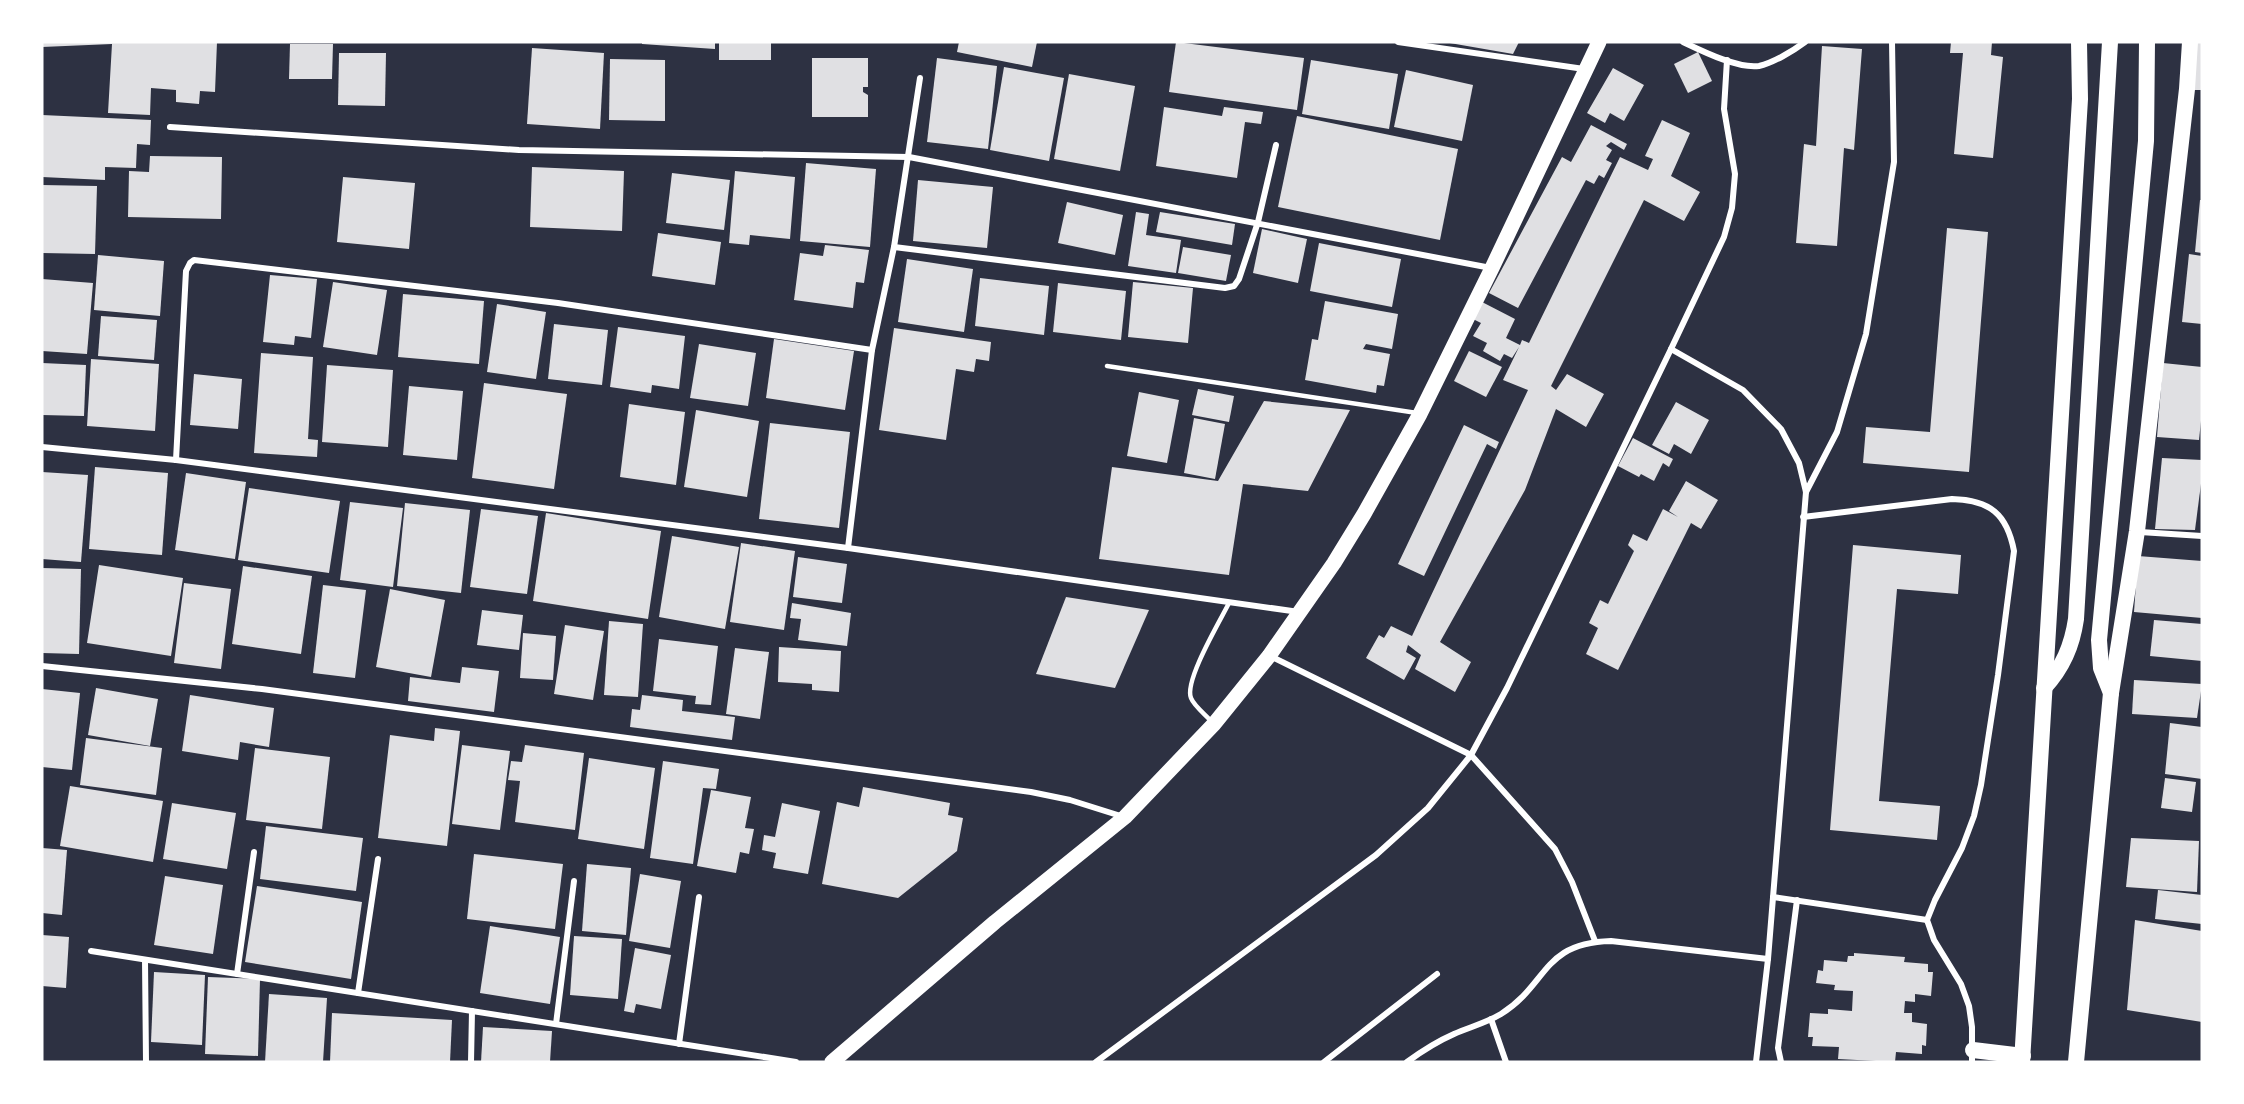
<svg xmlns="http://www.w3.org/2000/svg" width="2244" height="1104" font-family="Overpass,sans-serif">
<rect width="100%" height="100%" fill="#2d3142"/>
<!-- building -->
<g fill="#e0e0e3">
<path d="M42,42H217L215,92L200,91L199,104L176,102V90L151,88L150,115L108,113L112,44L42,47Z"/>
<path d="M642,42H715V49L642,44Z"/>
<rect x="719" y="42" width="52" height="18"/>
<path d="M959,42H1037L1032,67L957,52Z"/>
<path d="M1176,42L1304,58L1297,110L1169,92Z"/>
<path d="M1444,42H1519L1513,54Z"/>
<path d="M1951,42H1992L1991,55L2003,57L1993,158L1954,154L1963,53H1950Z"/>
<path d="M2196,42H2202V90H2190Z"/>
<path d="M290,44H333L332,79H289Z"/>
<path d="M1822,46L1862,49L1854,150L1844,148L1837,246L1796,243L1804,144L1816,146Z"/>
<path d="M532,48L604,53L600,129L527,124Z"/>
<path d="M1698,52L1712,81L1688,93L1674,64Z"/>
<path d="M339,53H386L385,106L338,105Z"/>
<path d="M812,58H868V87H863V92L868,95V117H812Z"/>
<path d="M937,58L997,66L988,149L927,142Z"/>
<path d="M610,59L665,60V121L609,120Z"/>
<path d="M1311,60L1398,74L1389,129L1302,114Z"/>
<path d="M1004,67L1064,78L1049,161L990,150Z"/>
<path d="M1613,68L1644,85L1624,121L1610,113L1605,123L1587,113Z"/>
<path d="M1406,70L1473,85L1462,141L1394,127Z"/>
<path d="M1069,74L1135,86L1120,171L1054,159Z"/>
<path d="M1164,107L1222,116L1224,107L1263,112L1261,124L1245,122L1237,178L1156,166Z"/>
<path d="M42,115L151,120L150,145L137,144L136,168L105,167V180L42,177Z"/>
<path d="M1297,116L1458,149L1440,240L1278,207Z"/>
<path d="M1662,120L1690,133L1671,176L1700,192L1684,221L1644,200L1551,386L1556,390L1567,374L1604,394L1586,427L1556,409L1525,490L1440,642L1471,662L1455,692L1415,669L1421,655L1408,645L1406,652L1416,658L1404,680L1366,658L1379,635L1384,638L1391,626L1412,636L1528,390L1503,380L1519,347L1512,358L1504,354L1500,361L1483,351L1487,343L1473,336L1481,323L1473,319L1482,302L1515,319L1506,338L1520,345L1522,340L1529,343L1620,157L1648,170L1653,159L1645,156Z"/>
<path d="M1591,125L1627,144L1624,150L1611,142L1606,146L1612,150L1606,160L1612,163L1604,178L1599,175L1594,184L1586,180L1518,308L1489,293L1562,157L1571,162Z"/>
<path d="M150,156L222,157L221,219L128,217L129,171L149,172Z"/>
<path d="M806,163L876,169L870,247L800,241Z"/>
<path d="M532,167L624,171L622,231L530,227Z"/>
<path d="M735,171L795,177L790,239L750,235L749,245L729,243Z"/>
<path d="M672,173L730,180L724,230L666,223Z"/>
<path d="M343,177L415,183L409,249L337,242Z"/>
<path d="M918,180L993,187L987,248L913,241Z"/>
<path d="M42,185L97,186L95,254L42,253Z"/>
<path d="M2200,200H2202V253L2195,252Z"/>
<path d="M1067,202L1123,215L1115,255L1058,243Z"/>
<path d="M1136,212L1149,214L1146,235L1181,240L1176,273L1128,266Z"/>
<path d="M1160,212L1235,224L1232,245L1156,232Z"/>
<path d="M1947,228L1988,232L1969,472L1863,463L1866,427L1930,432Z"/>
<path d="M1262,229L1307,239L1298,283L1253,273Z"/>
<path d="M658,233L721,242L715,285L652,276Z"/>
<path d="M1319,243L1401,259L1392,307L1310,291Z"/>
<path d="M825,245L869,250L864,283L856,282L853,308L794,300L800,253L823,256Z"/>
<path d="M1183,247L1231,255L1226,281L1178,273Z"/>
<path d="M2189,254L2202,256V324L2182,322Z"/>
<path d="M98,255L164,261L160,316L94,310Z"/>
<path d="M907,259L973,269L964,332L898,322Z"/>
<path d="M270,275L317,279L311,338L295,336L294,345L263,342Z"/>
<path d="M980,278L1049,286L1044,335L975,326Z"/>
<path d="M42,279L93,283L87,354L42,351Z"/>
<path d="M333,282L387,290L377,355L323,347Z"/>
<path d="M1133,282L1193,288L1188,343L1128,337Z"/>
<path d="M1058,283L1126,291L1121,340L1053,332Z"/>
<path d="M403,294L484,301L479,364L398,357Z"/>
<path d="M1325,301L1398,314L1392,349L1366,344L1363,349L1390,354L1384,386L1377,385L1376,393L1305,380L1312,339L1318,340Z"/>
<path d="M497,304L546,312L536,379L487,372Z"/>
<path d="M101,316L157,320L154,360L98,356Z"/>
<path d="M554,324L608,330L602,385L548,379Z"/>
<path d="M618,327L685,336L679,389L652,385L651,393L610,387Z"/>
<path d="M894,328L991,342L989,361L976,359L974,372L956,369L946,440L879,430Z"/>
<path d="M774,339L854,351L845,410L766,398Z"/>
<path d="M699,344L756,353L748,406L690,398Z"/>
<path d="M1469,351L1502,367L1486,397L1454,381Z"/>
<path d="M261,353L313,357L308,439L318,440L317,457L254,453Z"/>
<path d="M91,359L159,364L155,431L87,426Z"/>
<path d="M42,363L86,365L84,416L42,415Z"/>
<path d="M2163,363L2202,367V411L2199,440L2157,437Z"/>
<path d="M327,365L393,370L388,447L322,442Z"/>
<path d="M194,374L242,379L238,429L190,425Z"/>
<path d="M484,383L567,394L554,489L472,478Z"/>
<path d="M409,386L463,391L457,460L403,455Z"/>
<path d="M1198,389L1234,396L1229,422L1192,415Z"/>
<path d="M1139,392L1179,400L1167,463L1127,456Z"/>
<path d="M1264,401L1350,410L1308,491L1243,484L1229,575L1099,559L1112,467L1218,481Z"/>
<path d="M1676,402L1709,420L1691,454L1674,444L1669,454L1652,445Z"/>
<path d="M629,404L685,412L676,485L620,477Z"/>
<path d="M696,410L759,421L747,497L684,487Z"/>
<path d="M1194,418L1225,424L1215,479L1184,473Z"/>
<path d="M770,423L850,432L839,528L759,519Z"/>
<path d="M1464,425L1499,442L1496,449L1487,444L1424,576L1398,564Z"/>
<path d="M1633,438L1673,459L1669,467L1663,463L1654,481L1641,474L1639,477L1618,466Z"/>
<path d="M2162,458L2202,460V476L2195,530L2155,529Z"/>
<path d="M95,467L168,473L162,555L89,549Z"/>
<path d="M42,472L88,475L81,562L42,559Z"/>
<path d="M186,473L246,482L235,559L175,550Z"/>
<path d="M1686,481L1718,500L1701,529L1691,523L1618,670L1586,654L1598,628L1589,623L1600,600L1608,604L1634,551L1628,545L1633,534L1647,541L1663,509L1678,517L1669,511Z"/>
<path d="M249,488L340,501L329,573L238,560Z"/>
<path d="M350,502L403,508L393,587L340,580Z"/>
<path d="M405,503L470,510L461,593L397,586Z"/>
<path d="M481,509L538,516L527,594L470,587Z"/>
<path d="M546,513L661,531L648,619L533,601Z"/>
<path d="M672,536L739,547L725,629L659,617Z"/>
<path d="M741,543L795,551L784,630L730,622Z"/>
<path d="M1853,545L1961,555L1958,594L1897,589L1879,801L1940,806L1937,840L1830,830Z"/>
<path d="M2138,556L2202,561V618L2134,612Z"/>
<path d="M798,557L847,564L842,603L793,597Z"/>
<path d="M99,565L183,578L171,656L87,643Z"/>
<path d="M243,566L312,576L301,654L232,644Z"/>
<path d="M42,568L81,569L79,654L42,653Z"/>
<path d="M184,583L231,589L221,669L174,663Z"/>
<path d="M323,585L366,590L355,678L313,673Z"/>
<path d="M390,589L445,600L431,677L376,667Z"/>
<path d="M1066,597L1149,610L1115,688L1036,674Z"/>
<path d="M792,603L851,613L847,646L798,640L801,619L790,618Z"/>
<path d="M482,610L523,615L519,650L477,645Z"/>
<path d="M2154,620L2202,624V661L2150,656Z"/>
<path d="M609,621L643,624L638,697L604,695Z"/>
<path d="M565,625L604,631L593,700L554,694Z"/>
<path d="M523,633L556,636L553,680L520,678Z"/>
<path d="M659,639L718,646L711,705L695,704L696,696L653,691Z"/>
<path d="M779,647L841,651L839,692L812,690V684L778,682Z"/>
<path d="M735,648L769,652L760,719L726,714Z"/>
<path d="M462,667L499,671L494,712L408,701L410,677L460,683Z"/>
<path d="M2134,680L2202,684L2197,718L2132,714Z"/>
<path d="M96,688L158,699L150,746L88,735Z"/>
<path d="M42,689L80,693L72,770L42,767Z"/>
<path d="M190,695L274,708L269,747L240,742L238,760L182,751Z"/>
<path d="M642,695L683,700L682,711L735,717L732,740L630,727L632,709L640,710Z"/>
<path d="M2170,723L2202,727V779L2165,774Z"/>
<path d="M435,728L460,731L447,846L378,838L390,735L434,741Z"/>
<path d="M86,738L162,748L156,795L80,785Z"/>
<path d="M462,745L510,751L500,830L452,824Z"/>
<path d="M525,745L584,753L575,830L515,822L520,781L508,780L511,761L522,762Z"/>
<path d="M255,748L330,757L322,829L246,820Z"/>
<path d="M589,758L655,768L644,849L578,839Z"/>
<path d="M663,761L719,769L716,789L703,788L693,864L650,858Z"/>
<path d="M2165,778L2196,782L2192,812L2161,808Z"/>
<path d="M70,786L163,801L153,862L60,846Z"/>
<path d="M863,787L950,803L948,815L963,818L957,851L898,898L822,884L837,802L859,807Z"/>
<path d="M711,790L751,797L745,828L754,829L749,854L740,852L736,873L697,866Z"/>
<path d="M172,803L236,813L227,869L163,859Z"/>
<path d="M782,803L820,811L808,874L773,868L776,853L762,850L764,835L775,837Z"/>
<path d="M266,826L363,838L356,891L260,879Z"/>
<path d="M2131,838L2199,841L2197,892L2126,887Z"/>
<path d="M42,848L67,850L62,915L42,913Z"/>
<path d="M474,854L563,864L555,929L467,919Z"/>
<path d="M587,864L631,868L626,935L582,931Z"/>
<path d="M640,874L681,881L670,948L629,941Z"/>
<path d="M165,876L223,885L213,954L154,945Z"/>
<path d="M257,886L362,902L351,979L245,962Z"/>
<path d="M2158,890L2202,895V924L2155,919Z"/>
<path d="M2135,920L2202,931V1022L2127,1010Z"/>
<path d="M490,926L560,937L550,1004L480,993Z"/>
<path d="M42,935L69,937L66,988L42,986Z"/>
<path d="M574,936L622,939L618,999L570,995Z"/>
<path d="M635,948L671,955L661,1009L636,1004L634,1013L624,1011Z"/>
<path d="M1854,953L1905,957L1904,962L1928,964V972H1933L1931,996L1915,994V1002L1905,1001L1904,1013H1912V1022L1927,1024L1926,1046L1922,1045V1054L1896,1052L1895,1062L1838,1059L1839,1047L1812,1046L1813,1037H1808L1810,1013L1828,1014V1009L1852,1011L1853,991L1834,990L1835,985L1816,983L1818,970L1823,971L1824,960L1847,962L1848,956H1854Z"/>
<path d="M154,972L205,975L202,1045L151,1042Z"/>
<path d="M208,977L260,979L258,1056L205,1054Z"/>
<path d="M269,994L327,998L323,1062H265Z"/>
<path d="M332,1013L452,1020L450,1062H330Z"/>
<path d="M483,1027L552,1031L550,1062H481Z"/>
</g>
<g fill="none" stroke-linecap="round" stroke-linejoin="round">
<!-- service -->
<g stroke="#fff" stroke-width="4.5">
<path d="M1107,366L1417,413"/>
<path d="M1212,722C1206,715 1194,706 1191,698C1184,681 1220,621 1229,603"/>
</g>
<!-- minor -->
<g stroke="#fff" stroke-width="6">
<path d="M1398,42L1584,69"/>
<path d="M1683,42C1702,51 1738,69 1759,66C1773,63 1793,51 1805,42"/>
<path d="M1727,60L1724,109L1735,174L1732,208L1724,237L1671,349L1743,390L1781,429L1799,463L1806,492L1768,959L1756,1062"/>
<path d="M170,127L519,150L909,157L1491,268"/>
<path d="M894,247L1225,288L1234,286L1239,279L1258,222L1276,145"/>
<path d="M42,447L176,460L848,548L1299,612"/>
<path d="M176,460L186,271L190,263L194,260L558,303L872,350"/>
<path d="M1806,492L1837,432L1866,334L1894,162L1892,42"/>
<path d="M1803,517L1952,499C1990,500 2007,514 2014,551L1998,675L1981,785L1974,816L1962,848L1935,900L1927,920L1934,940L1961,984L1969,1006L1972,1027V1062"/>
<path d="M2140,532L2202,536"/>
<path d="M848,548L872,350L894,247L920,78"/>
<path d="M1270,656L1471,755L1555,849L1572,882L1595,941"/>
<path d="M42,666L262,689L1031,792L1070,800L1124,817"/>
<path d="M1773,897L1927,920"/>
<path d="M91,951L796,1062"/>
<path d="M145,960L146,1062"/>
<path d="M237,974L254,852"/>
<path d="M358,993L378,859"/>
<path d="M1491,1019L1506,1062"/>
<path d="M556,1024L574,881"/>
<path d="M679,1044L699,897"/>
<path d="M471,1062L472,1011"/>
<path d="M1096,1062L1376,855L1428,808L1471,755L1507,688L1671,349"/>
<path d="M1324,1062L1437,974"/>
<path d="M1407,1062C1422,1051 1438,1041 1454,1034C1470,1027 1486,1023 1501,1014C1549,984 1541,943 1611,941L1768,959"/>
<path d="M1781,1062L1778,1048L1797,900"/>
</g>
<!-- primary -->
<path stroke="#fff" stroke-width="15" d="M832,1062L995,922L1125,817L1214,724L1269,656L1334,563L1364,514L1420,414L1492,268L1599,42"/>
<!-- trunk -->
<g stroke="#fff" stroke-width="16">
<path d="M2044,688C2063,667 2072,646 2076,619L2110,42"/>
<path d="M2111,693L2101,668L2099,640L2146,141L2147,42"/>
<path d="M1973,1050L2023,1056"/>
<path d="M2022,1062L2080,99L2079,42"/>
<path d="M2076,1062L2111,693L2137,531L2187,89L2190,42"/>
</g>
</g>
<!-- border -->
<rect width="2244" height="1104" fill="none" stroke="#ffffff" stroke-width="87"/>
</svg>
